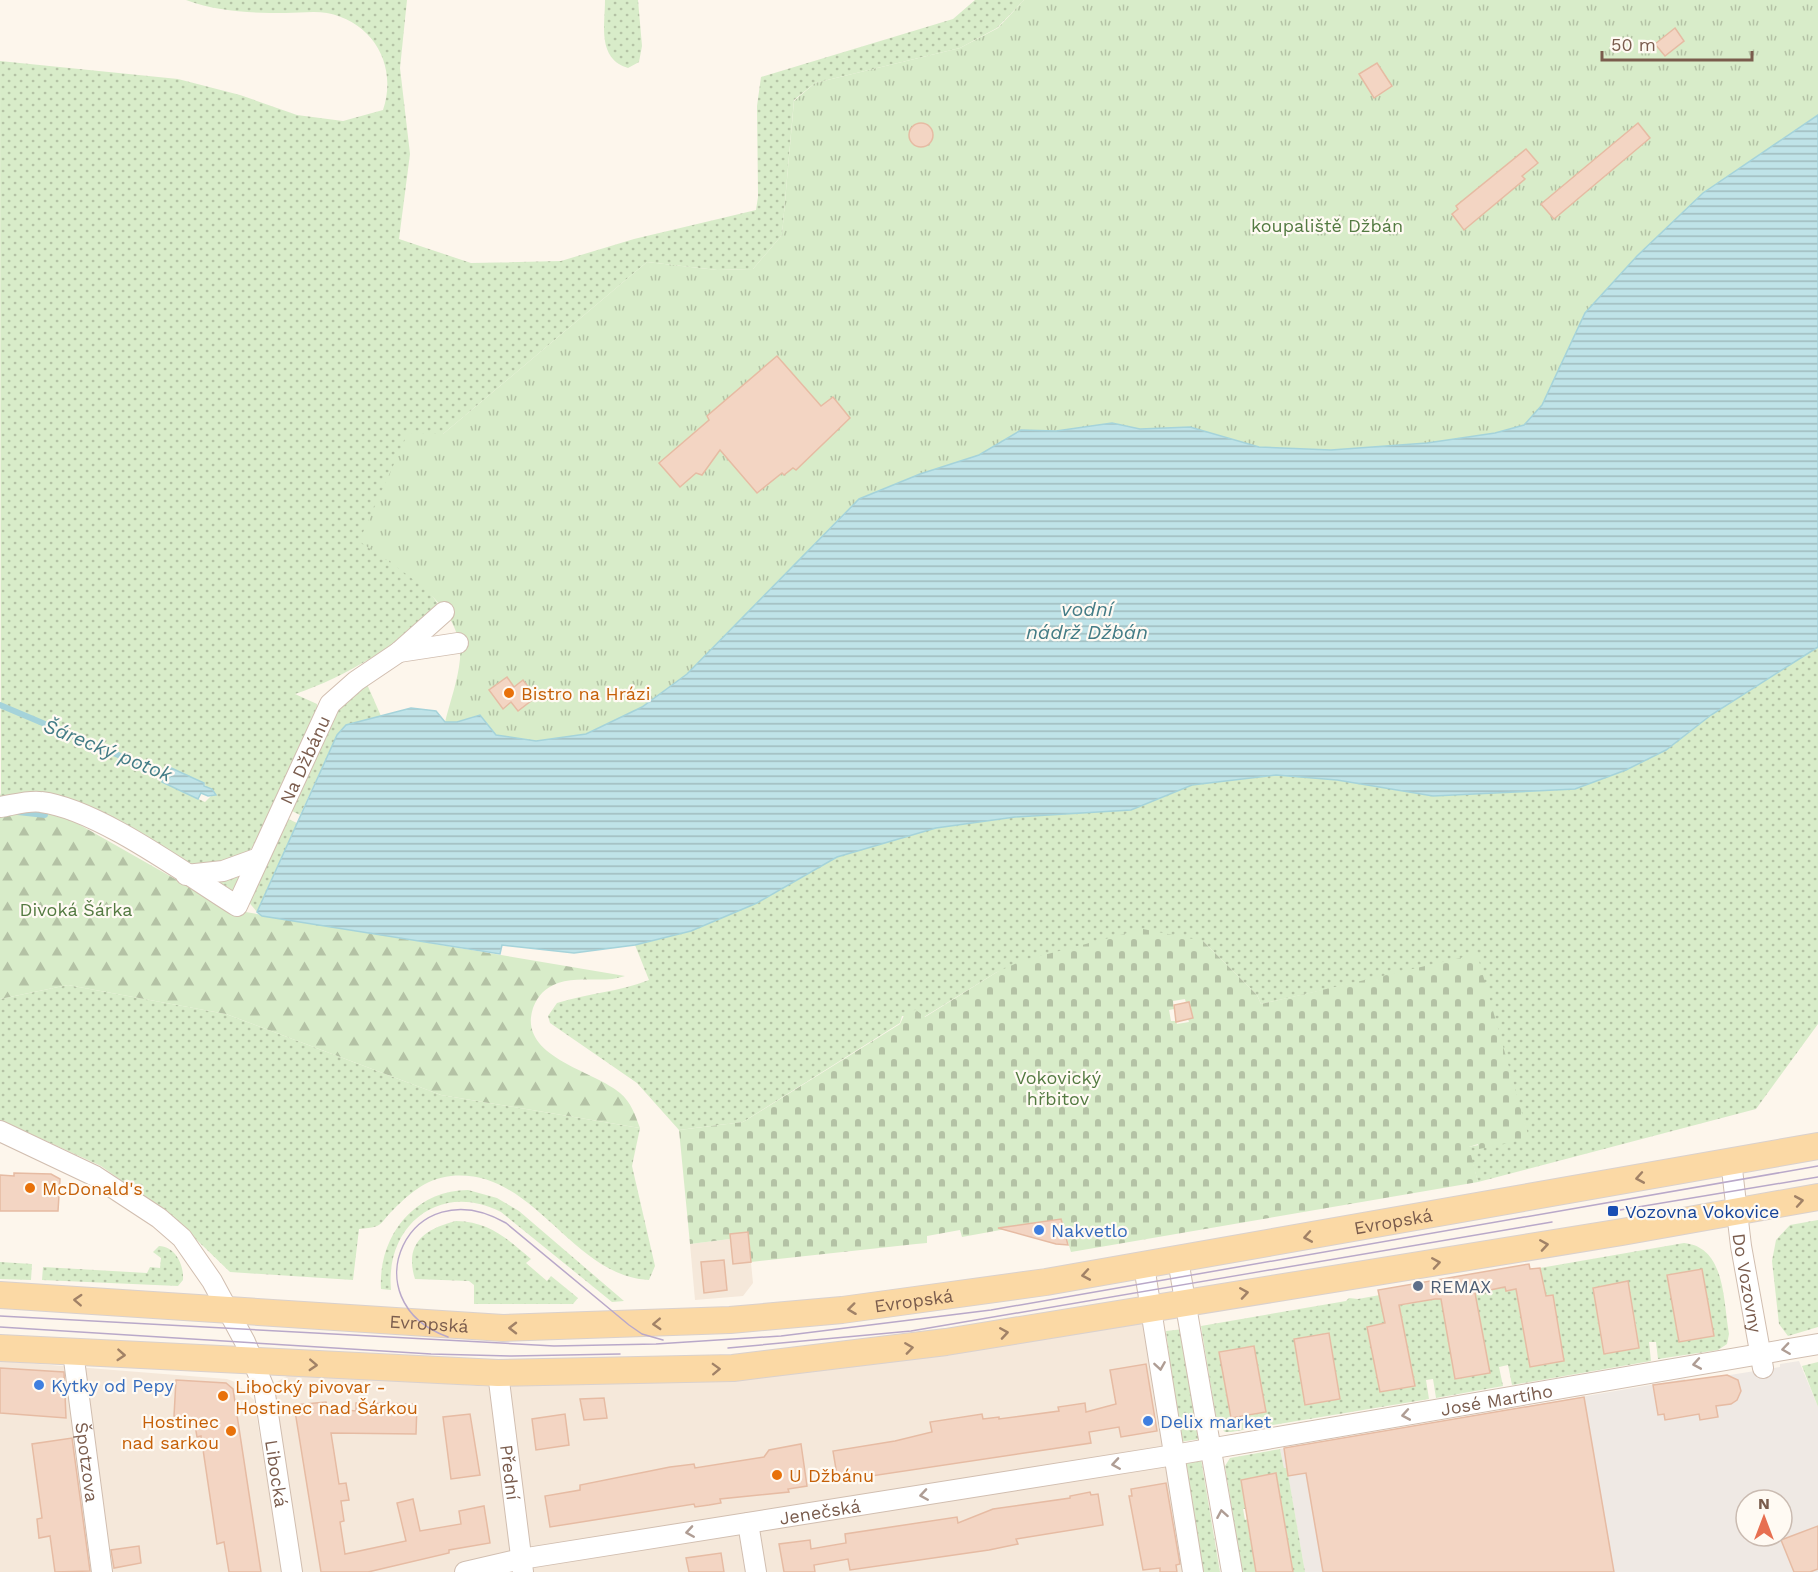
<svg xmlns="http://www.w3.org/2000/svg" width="1818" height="1572" font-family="'Work Sans',sans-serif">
<defs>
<pattern id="grass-dots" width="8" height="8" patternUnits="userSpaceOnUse" patternTransform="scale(1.5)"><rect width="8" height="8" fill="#d8ecc9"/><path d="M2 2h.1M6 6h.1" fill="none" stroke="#b4c2a5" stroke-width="1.8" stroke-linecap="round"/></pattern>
<pattern id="forest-firs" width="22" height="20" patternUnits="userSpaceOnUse" patternTransform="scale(1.5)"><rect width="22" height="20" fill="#d8ecc9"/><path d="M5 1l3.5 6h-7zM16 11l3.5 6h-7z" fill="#b4c2a5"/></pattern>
<pattern id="cemetery-stones" width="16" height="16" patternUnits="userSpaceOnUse" patternTransform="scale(1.5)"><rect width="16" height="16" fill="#d8ecc9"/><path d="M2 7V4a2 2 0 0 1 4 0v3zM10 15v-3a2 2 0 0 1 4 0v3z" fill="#b4c2a5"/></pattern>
<pattern id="park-tufts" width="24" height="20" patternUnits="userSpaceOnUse" patternTransform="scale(1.5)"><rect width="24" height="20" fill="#d8ecc9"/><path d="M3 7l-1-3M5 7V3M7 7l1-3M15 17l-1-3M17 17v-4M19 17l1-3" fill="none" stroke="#b4c2a5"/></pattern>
<pattern id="water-rules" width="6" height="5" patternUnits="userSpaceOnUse" patternTransform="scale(1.5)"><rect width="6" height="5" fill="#bfe3e8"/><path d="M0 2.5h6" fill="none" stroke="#a0bbbe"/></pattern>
</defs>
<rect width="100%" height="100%" fill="#fdf6ec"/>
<!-- residential -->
<g fill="#f5e8da">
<path d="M748,1232L753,1283L743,1296L695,1300L690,1244L730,1239V1234Z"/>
<path d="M1141,1321L1146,1330L1185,1572H300L273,1384L292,1373L491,1387L738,1377Z"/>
<path d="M0,1361L227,1379L235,1382L254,1400L282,1572H0Z"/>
</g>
<!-- industrial -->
<path fill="#efe9e4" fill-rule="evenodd" d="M1799,1361L1818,1407V1572H1305L1287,1469L1284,1468L1280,1449L1685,1379L1686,1382L1780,1367V1364ZM1746,1500H1782V1536H1746Z"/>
<!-- grass -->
<g fill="url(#grass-dots)" fill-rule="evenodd">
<path d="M186,0H407L400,68L410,154L399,239L471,263L561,261L634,239L756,210L758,197L757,106L761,77L953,19L975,0H1024L997,28L960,48L815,83L794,100L782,235L753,269L717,270L647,262L443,434L431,594L440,607C397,644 349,676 295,694L317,704V713L263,836L246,854L198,869L56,794L1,799L0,61L178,79L240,95L297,115L343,121L383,110C398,65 373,22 327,13C314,11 299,13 286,13C251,13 219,12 186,0ZM163,779L204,783L211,796L205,802L162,782Z"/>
<path d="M605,0H638L642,46L639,62L628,68C597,59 605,25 605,0Z"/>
<path d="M1818,647V1024L1756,1109L1478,1182L1468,1147L1528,1136L1475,956L1261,1004L1257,995L1203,941L997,972L924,1017L902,1016L900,1023L743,1122L679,1130L637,1083L550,1023L548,1016L557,1003C588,993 619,992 649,980L635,945L691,931L757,903L837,857L936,828L1015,817L1131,810L1192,785L1276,775L1337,780L1433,796L1575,789L1666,750L1711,715Z"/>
<path d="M366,682L381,716L346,725L337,735L300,815L288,809L331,713Z"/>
<path d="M284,817L297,823L257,912L247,900Z"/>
<path d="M248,867L234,900L211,880Z"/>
<path d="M68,985L226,1014L441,1095L640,1128L632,1166L655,1266L649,1280C570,1276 535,1168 451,1176C424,1179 408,1195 390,1213C386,1217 382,1224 377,1226C372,1228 365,1228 359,1229L353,1280L230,1272L174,1218L101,1166L0,1120V999Z"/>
<path d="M468,1190L497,1198L519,1211L624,1301L612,1302L501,1212C441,1181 385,1224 391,1290L381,1289C378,1237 414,1190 468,1190Z"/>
<path d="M1818,1220V1327L1788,1336L1779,1324L1772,1261L1776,1240L1790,1225Z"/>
<path d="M456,1221C490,1222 506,1238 531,1259L526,1263L547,1281L551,1276L578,1298L573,1304H474V1285L469,1281L415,1279C404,1244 424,1229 456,1221Z"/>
<path d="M1684,1243C1726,1247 1723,1301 1729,1334L1727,1344L1718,1350L1658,1359L1656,1342H1649L1651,1361L1512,1385L1508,1365L1499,1367L1503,1386L1436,1398L1433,1379L1426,1380L1429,1399L1231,1432H1225L1217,1424L1201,1326L1346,1301L1349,1298L1358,1299L1380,1295L1385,1308L1505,1287L1506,1291L1543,1284L1540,1268ZM1702,1269L1707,1298L1701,1308L1709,1307L1714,1336L1679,1341L1667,1275ZM1628,1282L1633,1310L1627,1320L1635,1319L1639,1348L1604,1354L1593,1288ZM1552,1295L1564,1361L1530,1367L1518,1301ZM1402,1321L1415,1386L1380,1392L1367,1327ZM1329,1333L1340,1399L1305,1405L1294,1339ZM1254,1346L1265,1412L1231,1418L1219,1352ZM1485,1350L1489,1373L1455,1379L1451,1356Z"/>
<path d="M159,1246C176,1247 184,1265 183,1280L178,1286L42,1280L43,1267L147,1273L150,1267L160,1268L161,1258L153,1252Z"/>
<path d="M0,1262L32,1264L31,1280L0,1279Z"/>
<path d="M1184,1329L1199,1439L1180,1442L1166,1331Z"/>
<path d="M1818,1362V1407L1802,1366Z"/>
<path d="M1280,1449L1284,1468H1287L1305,1572H1293L1276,1473L1241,1480L1246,1509H1243L1245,1520L1247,1519L1256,1572H1242L1225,1466L1230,1458Z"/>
<path d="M1201,1459L1220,1572H1202L1184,1463Z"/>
</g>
<!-- forest -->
<path fill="url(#forest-firs)" d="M0,793L2,799L29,796L228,909L625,976C603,984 580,975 558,983C545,988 538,995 533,1008C517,1057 593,1070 620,1093C631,1102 635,1115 640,1128L441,1095L226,1014L68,985L0,999Z"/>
<!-- cemetery -->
<path fill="url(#cemetery-stones)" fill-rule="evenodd" d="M1143,929L1203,941L1257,995L1261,1004L1477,954L1529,1138L1479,1149L1478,1144L1469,1147L1478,1182L1071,1252L1061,1219L962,1237L960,1230L927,1236V1243L916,1244L751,1262L748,1232L730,1234V1239L690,1244L679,1130L743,1122L900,1024L906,1011L916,1010L925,1017L997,972L1021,961ZM1185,999L1186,1003H1189L1193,1018L1188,1019L1189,1022L1177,1024L1176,1021H1171L1169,1010L1174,1009L1173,1001Z"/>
<!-- park -->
<path fill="url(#park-tufts)" d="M1024,0H1818V115L1703,193L1585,313L1542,405L1524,425L1495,433L1427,443L1331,450L1259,447L1190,427L1140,429L1112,423L1056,431L1021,430L979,455L920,474L859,499L687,674L642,707L586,734L536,741L496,735L480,715L457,722H445C450,702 458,680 460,659C464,603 397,569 359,541L408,433L443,434L647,262L717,270L753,269L782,235L794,101L815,83L960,48L998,28Z"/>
<!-- water -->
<g fill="url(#water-rules)" stroke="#a5d3da" stroke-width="1.5">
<path d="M1818,115V647L1711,715L1666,750L1626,770L1575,789L1433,796L1337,780L1276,775L1192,785L1131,810L1015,817L936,828L837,857L757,903L691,931L635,945L574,953L502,945L500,954L262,916L257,912L337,735L346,725L411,708L436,711L445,722H457L480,715L496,735L536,741L586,734L642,707L687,674L859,499L920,474L979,455L1021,430L1056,431L1112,423L1140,429L1190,427L1259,447L1331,450L1427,443L1495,433L1524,425L1542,405L1585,313L1637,256L1703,193Z"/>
<path d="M169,767L204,783V786L212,789L216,795L208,796L201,793L198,799L162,782L164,769Z"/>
</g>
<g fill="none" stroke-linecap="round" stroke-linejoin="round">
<!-- stream -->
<g stroke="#a5d3da" stroke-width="6">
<path d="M0,705L168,776"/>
<path d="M18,812L45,815"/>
</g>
</g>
<!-- building -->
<g fill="#f3d5c3" stroke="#e6bba3" stroke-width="1.5">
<path d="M1675,28L1684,41L1665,56L1655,44Z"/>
<path d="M1377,63L1392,86L1374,98L1359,74Z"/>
<path d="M1638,123L1650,138L1554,219L1541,204Z"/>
<circle cx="921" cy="135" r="12"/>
<path d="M1526,149L1538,163L1522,176L1525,179L1464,230L1452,214L1458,209L1456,206Z"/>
<path d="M777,356L821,406L833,397L850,418L796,470L793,468L784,475L782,473L757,493L720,450L702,475L696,473L680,487L659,463L709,420L707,416Z"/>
<path d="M507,677L514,687L523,680L536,697L518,711L511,702L503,709L489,690Z"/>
<path d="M1189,1002L1193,1018L1176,1022L1174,1005Z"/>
<path d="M14,1173L51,1174L60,1179L58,1211H0V1175L14,1176Z"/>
<path d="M1061,1219L1068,1245L1056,1244L998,1228Z"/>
<path d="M748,1232L751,1262L733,1264L730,1234Z"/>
<path d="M724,1260L727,1290L704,1293L701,1262Z"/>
<path d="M1529,1264L1530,1269L1540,1268L1546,1296L1553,1295L1564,1361L1530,1367L1516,1289L1506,1291L1505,1287L1475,1293L1490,1373L1455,1379L1441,1299H1435L1399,1305L1415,1386L1380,1392L1367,1327L1385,1323L1378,1290Z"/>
<path d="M1702,1269L1714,1336L1679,1342L1667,1275Z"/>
<path d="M1628,1281L1639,1348L1604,1354L1593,1288Z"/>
<path d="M1329,1333L1340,1399L1305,1405L1294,1339Z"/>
<path d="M1254,1346L1266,1412L1231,1418L1219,1352Z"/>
<path d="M1146,1364L1157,1431L1121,1437L1119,1427L1089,1432L1091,1443L838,1481L833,1451L895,1441L932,1432L930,1422L982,1414L983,1419L999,1417V1419L1059,1411L1058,1407L1085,1403L1086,1412L1116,1404L1110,1370Z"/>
<path d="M0,1368L64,1372L66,1418L0,1413Z"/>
<path d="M1727,1375L1738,1380L1741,1391L1737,1400L1731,1404L1716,1406L1718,1417L1700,1420L1699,1414L1665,1420L1664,1414L1658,1415L1653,1385Z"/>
<path d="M176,1380L226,1383L233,1389L261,1572H229L224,1542L217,1544L201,1436L197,1437L195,1425L181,1428L179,1416H174Z"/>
<path d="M1584,1397L1614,1572H1323L1306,1473L1288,1476L1284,1448Z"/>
<path d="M604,1398L607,1418L584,1420L580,1399Z"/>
<path d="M326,1402L327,1408L356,1411V1403L417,1404L416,1434L331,1433L339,1484L346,1483L349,1500L341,1501L344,1521L340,1522L345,1554L406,1541L397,1503L413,1499L420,1531L461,1524L459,1511L484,1506L490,1543L449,1550V1553L368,1572H321L294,1405Z"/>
<path d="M470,1414L480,1475L451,1479L443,1417Z"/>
<path d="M565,1414L569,1445L536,1450L532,1419Z"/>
<path d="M72,1438L90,1571L55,1572L50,1536L39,1538L37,1519L42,1518L32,1444Z"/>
<path d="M801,1444L807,1486L788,1489L789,1492L720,1499L721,1503L709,1505L695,1507L694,1504L550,1527L545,1496L580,1490V1485L670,1467L694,1464L695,1468L764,1457L769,1450Z"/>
<path d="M1276,1473L1293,1572H1256L1241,1480Z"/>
<path d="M1166,1483L1180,1564L1176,1565L1177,1572H1160V1568L1143,1570L1129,1496H1132L1131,1489Z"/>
<path d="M1090,1492L1091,1495L1098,1494L1103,1525L1016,1539L1018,1544L989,1550L850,1570L848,1559L814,1565L815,1572H784L779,1544L810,1540L811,1549L846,1543L845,1534L957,1517L958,1523L993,1509L1070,1498V1496Z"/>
<path d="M1818,1526V1569L1810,1572H1794L1781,1540Z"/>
<path d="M139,1546L141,1563L114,1568L111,1550Z"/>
<path d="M721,1553L724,1572H689L686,1558Z"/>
</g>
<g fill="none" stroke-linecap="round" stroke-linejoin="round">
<defs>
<g id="minor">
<path d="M399,652L458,643"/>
<path id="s1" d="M0,807C13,805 29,800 41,802C98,809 187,875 237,906L330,704L356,681L399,652L444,612"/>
<path d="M186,875L223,871L256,859"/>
<path id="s2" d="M0,1131L95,1176L159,1218L182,1238L212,1281L245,1342L264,1388L292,1572"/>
<path id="s3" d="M1731,1161L1741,1246L1763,1368"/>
<path d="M1178,1260L1232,1572"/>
<path d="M1144,1266L1193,1572"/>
<path id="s4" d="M73,1352L102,1572"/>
<path id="s5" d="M498,1373L523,1572"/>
<path d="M748,1523L756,1572"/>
<path id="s6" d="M465,1572L521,1559L1174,1455L1818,1344"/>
</g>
<g id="major">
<path id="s7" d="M0,1295L503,1328L730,1320L842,1310L1046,1282L1818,1146"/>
<path d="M0,1348L498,1373L733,1368L946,1342L1622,1232L1818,1197"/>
</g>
</defs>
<!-- minor casing -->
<use href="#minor" stroke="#d1beb0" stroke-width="22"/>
<!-- major casing -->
<use href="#major" stroke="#dad1cd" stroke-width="28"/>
<!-- minor -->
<use href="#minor" stroke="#fff" stroke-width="20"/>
<!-- major -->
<use href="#major" stroke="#fbd9a5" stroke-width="26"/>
<!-- tram -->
<g stroke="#b9a8c9" stroke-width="1.5">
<path d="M1608,1212L1818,1177"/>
<path d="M0,1316L554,1346L656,1344L781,1336L991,1310L1818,1166"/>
<path d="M0,1327L431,1354L512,1356L620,1354"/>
<path d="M448,1337C348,1301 409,1167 506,1223L629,1325L642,1334L663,1340"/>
<path d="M728,1348L911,1331L1552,1222"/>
</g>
</g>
<!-- one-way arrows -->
<defs><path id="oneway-chevron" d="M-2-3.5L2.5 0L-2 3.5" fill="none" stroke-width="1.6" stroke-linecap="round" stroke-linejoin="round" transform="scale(1.5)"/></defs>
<g stroke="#a18267">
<use href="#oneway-chevron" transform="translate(1640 1178) rotate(170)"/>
<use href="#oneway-chevron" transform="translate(1799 1201) rotate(-10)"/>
<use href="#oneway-chevron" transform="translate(1308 1237) rotate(170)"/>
<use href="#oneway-chevron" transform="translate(1544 1245) rotate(-9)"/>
<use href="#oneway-chevron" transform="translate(1436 1263) rotate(-9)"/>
<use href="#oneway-chevron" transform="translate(1086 1275) rotate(170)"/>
<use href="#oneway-chevron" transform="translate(1244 1293) rotate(-9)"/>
<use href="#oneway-chevron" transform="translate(78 1300) rotate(-177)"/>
<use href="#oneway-chevron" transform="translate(852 1309) rotate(173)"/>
<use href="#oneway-chevron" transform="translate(657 1324) rotate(177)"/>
<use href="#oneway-chevron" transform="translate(513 1328) rotate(-180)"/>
<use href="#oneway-chevron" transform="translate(1004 1333) rotate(-9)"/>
<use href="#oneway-chevron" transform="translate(909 1348) rotate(-8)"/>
<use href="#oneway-chevron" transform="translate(121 1355) rotate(4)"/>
<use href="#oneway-chevron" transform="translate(313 1365) rotate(3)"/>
<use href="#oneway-chevron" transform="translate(716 1369) rotate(-2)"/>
</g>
<g stroke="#af9d94">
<use href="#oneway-chevron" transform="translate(1786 1349) rotate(172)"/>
<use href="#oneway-chevron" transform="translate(1697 1364) rotate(170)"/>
<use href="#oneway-chevron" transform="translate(1160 1366) rotate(81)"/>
<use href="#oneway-chevron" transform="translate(1406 1415) rotate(170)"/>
<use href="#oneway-chevron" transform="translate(1116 1464) rotate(171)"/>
<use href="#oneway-chevron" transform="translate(924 1495) rotate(171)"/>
<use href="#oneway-chevron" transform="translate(1222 1514) rotate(-100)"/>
<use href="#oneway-chevron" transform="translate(690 1532) rotate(171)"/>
</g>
<!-- markers -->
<g fill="#e8710a" stroke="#fffaf3" stroke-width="2">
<circle cx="509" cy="693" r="6"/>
<circle cx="30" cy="1188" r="6"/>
<circle cx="223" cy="1396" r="6"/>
<circle cx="231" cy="1431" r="6"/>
<circle cx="777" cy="1475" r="6"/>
</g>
<rect fill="#1a4fb4" stroke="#fffaf3" stroke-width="2" x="1607" y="1205" width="12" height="12" rx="3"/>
<g fill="#3f7fe0" stroke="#fffaf3" stroke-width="2">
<circle cx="1039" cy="1230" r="6"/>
<circle cx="39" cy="1385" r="6"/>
<circle cx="1148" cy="1421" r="6"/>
</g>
<circle fill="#5c6f8a" stroke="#fffaf3" stroke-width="2" cx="1418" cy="1286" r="6"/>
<g text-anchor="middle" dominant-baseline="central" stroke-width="4.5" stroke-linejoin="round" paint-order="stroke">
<!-- park labels -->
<g font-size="18" fill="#537a41" stroke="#fffaf3">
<text x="1327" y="225">koupaliště Džbán</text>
<text x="76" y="909">Divoká Šárka</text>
<text x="1058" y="1077">Vokovický<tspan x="1058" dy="21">hřbitov</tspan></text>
</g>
<!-- food labels -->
<g font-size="18" fill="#c56008" stroke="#fffaf3" text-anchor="start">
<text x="521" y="693">Bistro na Hrázi</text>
<text x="42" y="1188">McDonald's</text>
<text x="235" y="1386">Libocký pivovar -<tspan x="235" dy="21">Hostinec nad Šárkou</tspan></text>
<text x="219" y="1421" text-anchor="end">Hostinec<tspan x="219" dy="21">nad sarkou</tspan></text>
<text x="789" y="1475">U Džbánu</text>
</g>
<!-- street labels -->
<g font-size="18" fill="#7a5c4d" stroke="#fffaf3">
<text stroke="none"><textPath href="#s1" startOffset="426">Na Džbánu</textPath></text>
<text stroke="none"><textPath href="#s7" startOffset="1402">Evropská</textPath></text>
<text stroke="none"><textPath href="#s3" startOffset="123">Do Vozovny</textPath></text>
<text stroke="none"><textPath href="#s7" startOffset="916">Evropská</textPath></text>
<text stroke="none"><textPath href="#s7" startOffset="430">Evropská</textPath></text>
<text stroke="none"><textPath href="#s6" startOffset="1046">José Martího</textPath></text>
<text stroke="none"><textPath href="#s4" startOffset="111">Špotzova</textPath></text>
<text stroke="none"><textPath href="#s2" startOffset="470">Libocká</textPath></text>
<text stroke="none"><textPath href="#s5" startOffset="100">Přední</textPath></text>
<text stroke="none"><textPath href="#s6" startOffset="360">Jenečská</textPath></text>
</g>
<!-- transit labels -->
<g font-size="18" fill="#164399" stroke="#fffaf3" text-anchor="start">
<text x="1625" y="1211">Vozovna Vokovice</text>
</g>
<!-- shop labels -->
<g font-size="18" fill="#366cbe" stroke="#fffaf3" text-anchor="start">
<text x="1051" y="1230">Nakvetlo</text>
<text x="51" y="1385">Kytky od Pepy</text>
<text x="1160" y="1421">Delix market</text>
</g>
<!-- service labels -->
<g font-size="18" fill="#4e5e75" stroke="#fffaf3" text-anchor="start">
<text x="1430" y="1286">REMAX</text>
</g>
<!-- water labels -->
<g font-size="20" font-style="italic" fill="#437c86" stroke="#fffaf3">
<text x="1087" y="609">vodní<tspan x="1087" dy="23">nádrž Džbán</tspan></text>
<text transform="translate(108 750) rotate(22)">Šárecký potok</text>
</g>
</g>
<!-- north arrow -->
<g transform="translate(1764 1518)"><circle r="28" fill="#fffaf3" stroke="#cabbb1" stroke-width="1.5"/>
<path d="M0-4.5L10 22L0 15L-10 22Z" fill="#e76f51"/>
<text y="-9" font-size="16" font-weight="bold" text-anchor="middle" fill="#7a5c4d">N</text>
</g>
<!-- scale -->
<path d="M1602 51v9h150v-9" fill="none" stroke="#7a5c4d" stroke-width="3"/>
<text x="1611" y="51" font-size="18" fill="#7a5c4d" stroke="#fffaf3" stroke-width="4.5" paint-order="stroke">50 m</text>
</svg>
